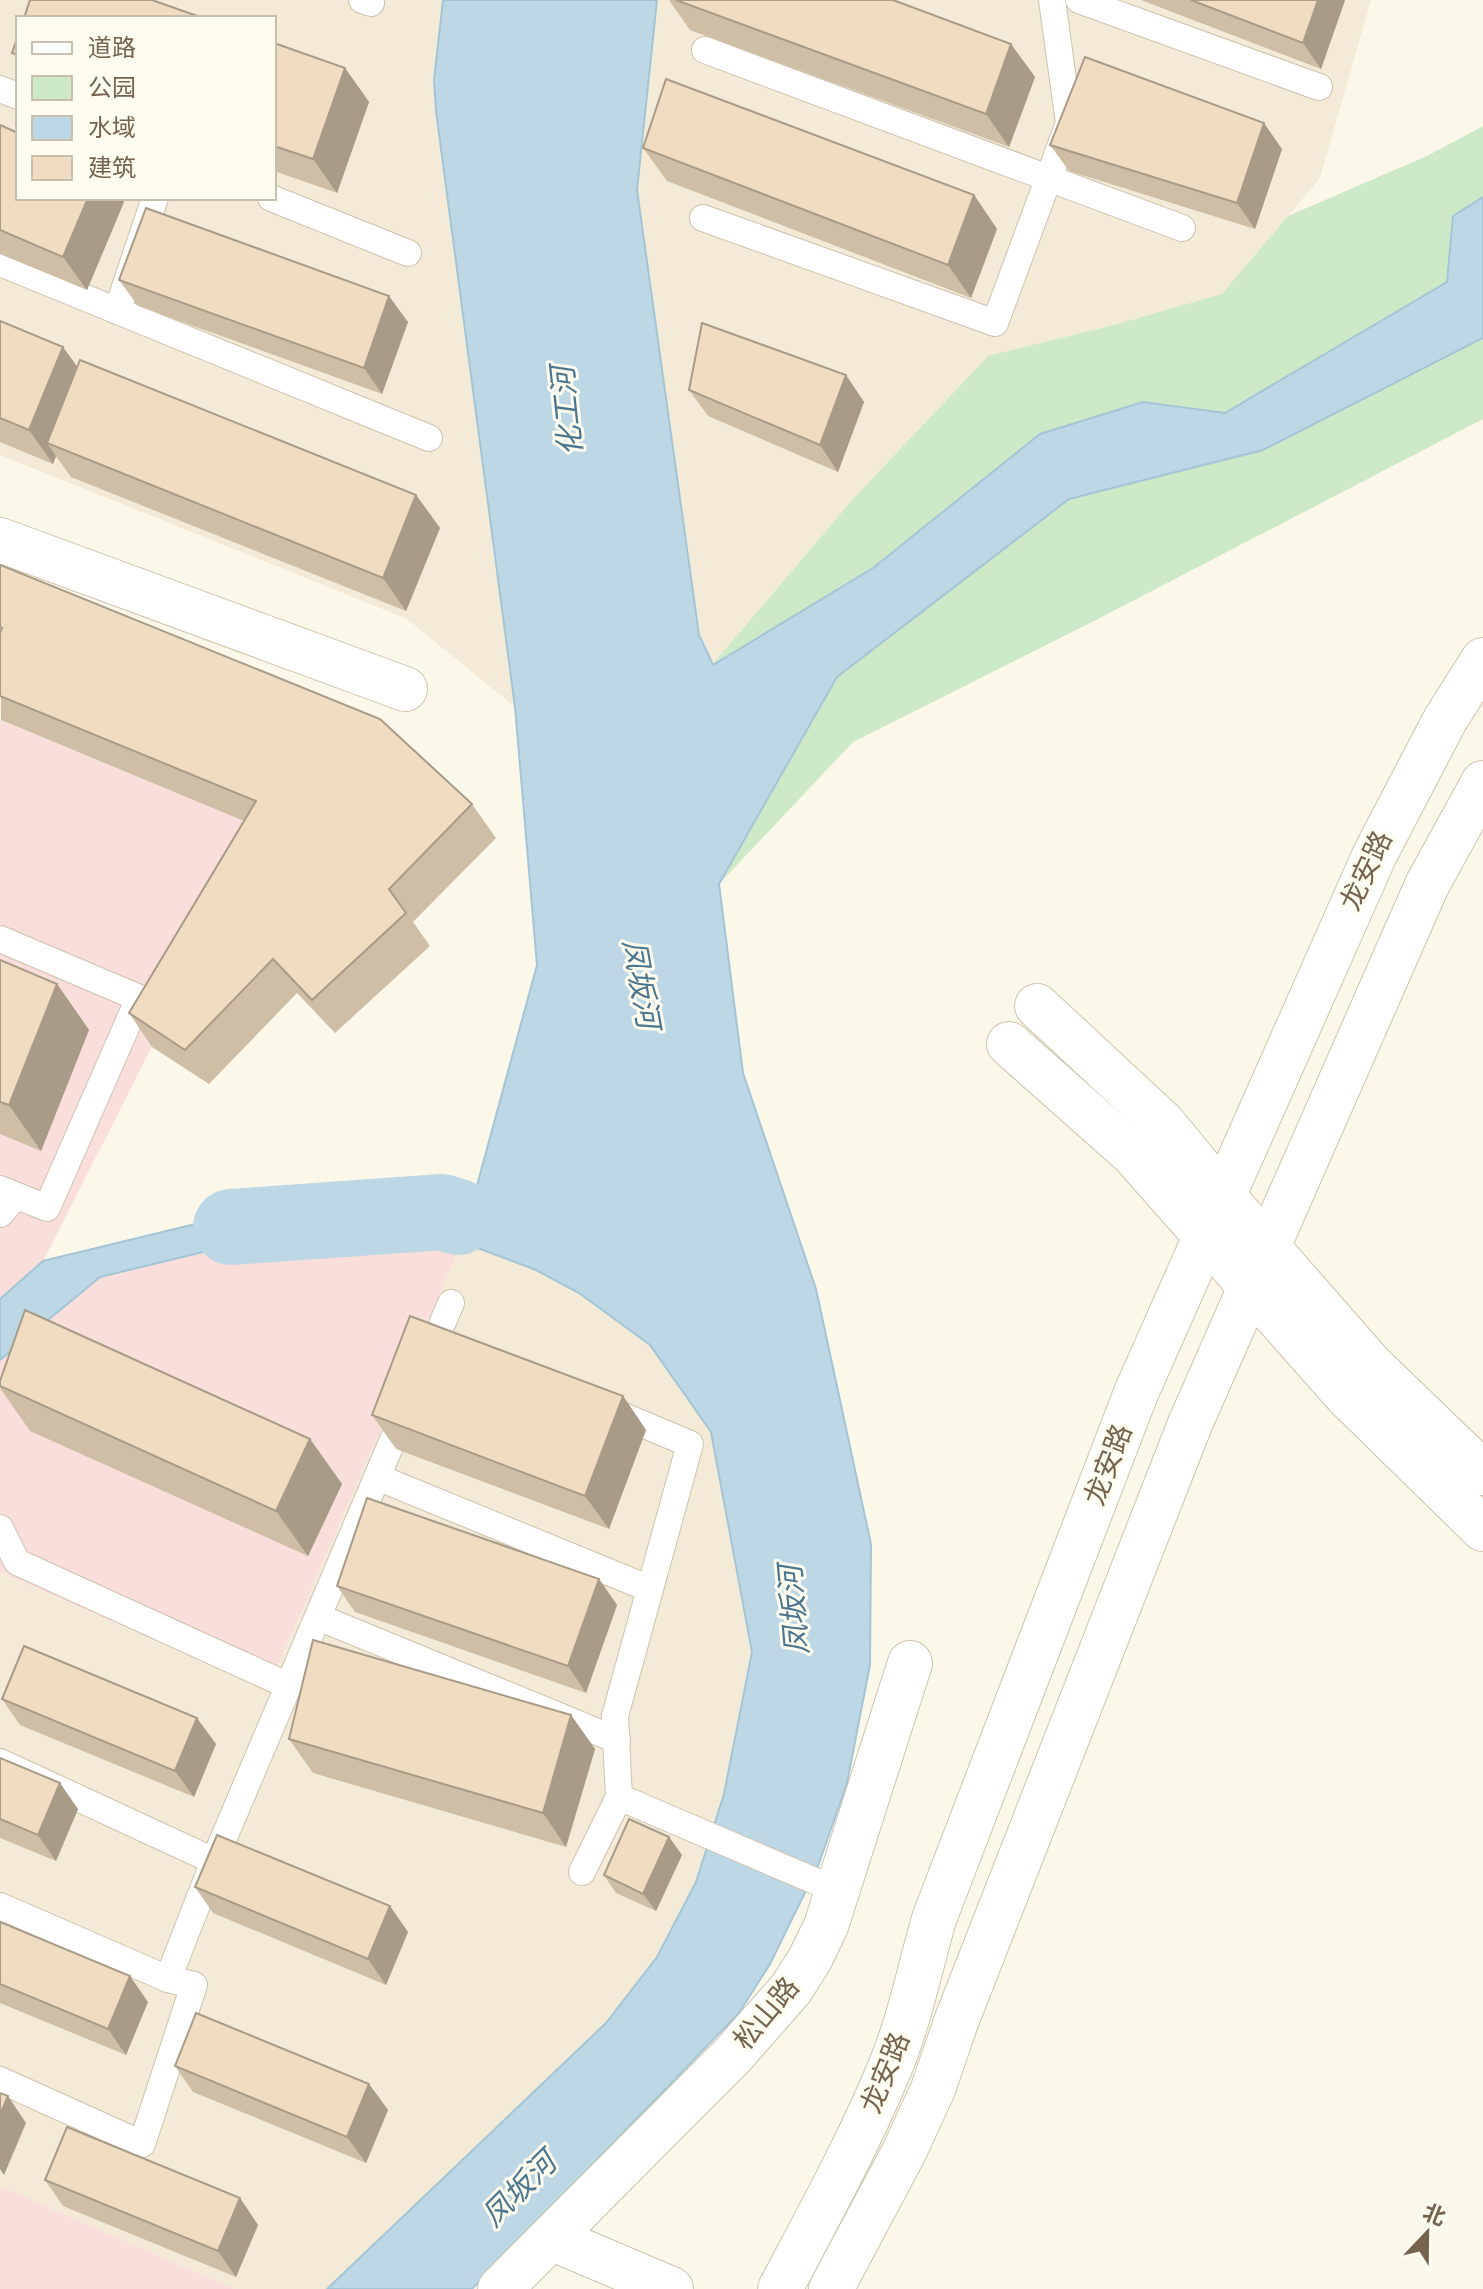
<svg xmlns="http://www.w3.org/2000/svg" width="1483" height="2289" font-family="'Sofia Sans Condensed','Noto Sans SC',sans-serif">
<rect width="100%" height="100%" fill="#fcf8e9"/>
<!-- residential -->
<g fill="#f3ebd7" fill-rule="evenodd">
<path d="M0,0H443L434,80L436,111L515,707L407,619L0,455ZM18,18H274V198H18Z"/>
<path d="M657,0H1371L1320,178L1223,294L1115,325L988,356L853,499L712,665L699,635L637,190Z"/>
<path d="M462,1242L536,1270L579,1293L650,1345L711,1432L752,1652L724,1794L696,1882L657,1957L606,2023L327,2289H234L0,2186V1572L266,1690Z"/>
</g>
<!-- medical -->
<g fill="#f9dedc">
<path d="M0,720L279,835L152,1047L43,1261L0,1299Z"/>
<path d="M347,1217L462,1242L267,1690L0,1572V1360L100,1277Z"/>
<path d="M0,2186L234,2289H0Z"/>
</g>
<!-- green -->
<path fill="#cee9c7" d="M1483,126V419L1098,619L853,742L719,884L712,665L853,499L988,356L1114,325L1222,294L1288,216L1427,156Z"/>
<!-- water -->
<path fill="#bdd7e5" stroke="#a4c5d6" stroke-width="2" d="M443,0H657L637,190L699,635L713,665L873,568L1040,434L1143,402L1225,413L1447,282L1453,216L1483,197V338L1263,450L1069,499L837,677L719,884L743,1073L816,1289L871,1544L870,1665L847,1783L818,1866L770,1964L739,2013L472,2289H327L606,2023L657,1957L696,1882L724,1794L752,1652L711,1432L650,1345L579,1293L536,1270L462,1242L347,1217L100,1277L0,1360V1299L43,1261L344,1188L473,1200L537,965L515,707L436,111L434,80Z"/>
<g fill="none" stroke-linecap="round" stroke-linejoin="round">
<!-- river -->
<path stroke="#bdd7e5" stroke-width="76" d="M231,1227L442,1212L458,1217"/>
<defs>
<g id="lane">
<path d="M362,0L371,3"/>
<path d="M1079,0L1319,87"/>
<path d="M705,50L1182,228"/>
<path d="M0,89L18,96"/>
<path d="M271,198L408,253"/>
<path d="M703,218L995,323L1069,123L1052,0"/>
<path d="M0,263L429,438"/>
<path d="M117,311L155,198"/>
<path d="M0,939L139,998L47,1208L0,1189"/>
<path d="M0,1214L16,1196"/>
<path d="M427,1359L451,1303"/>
<path d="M377,1477L650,1589"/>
<path d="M0,1528L17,1562L289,1686"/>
<path d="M318,1617L617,1740"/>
<path d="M0,1762L214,1861"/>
<path d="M619,1797L836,1890"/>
<path d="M582,1872L619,1797L615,1716L690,1444L609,1410"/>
<path d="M0,1906L168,1979L214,1861L406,1409"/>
<path d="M0,2080L142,2144L194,1985L168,1979"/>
</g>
<g id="street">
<path d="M551,2238L671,2289"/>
<path d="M500,2289L732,2056L791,1989L810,1959L826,1926L910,1663"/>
</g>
<g id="secondary">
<path d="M0,540L405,689"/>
<path d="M1037,1006L1163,1123L1223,1196L1370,1364L1483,1473"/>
<path d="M1009,1044L1132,1153L1346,1395L1483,1529"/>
<path d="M780,2289C819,2215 859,2143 891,2065C910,2018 920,1968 934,1919L1136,1393L1375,854L1445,720L1483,660"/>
<path d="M831,2289L904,2152L933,2089L956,2022L1190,1424L1427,885L1483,783"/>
</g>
</defs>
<!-- lane casing -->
<use href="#lane" stroke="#cdc2af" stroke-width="28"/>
<!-- street casing -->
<use href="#street" stroke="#cdc2af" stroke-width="46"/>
<!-- secondary casing -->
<use href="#secondary" stroke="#d0c3ac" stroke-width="46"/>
<!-- lane -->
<use href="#lane" stroke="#fff" stroke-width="26"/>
<!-- street -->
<use href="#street" stroke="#fff" stroke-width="44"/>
<!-- secondary -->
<use href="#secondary" stroke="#fff" stroke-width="44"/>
</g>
<!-- wall -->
<g fill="#cebea6">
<path d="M669,0H893L1011,44L1035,77L1009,147L690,30Z"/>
<path d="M1141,0H1345L1321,69Z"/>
<path d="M274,43L345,68L369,102L337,193L274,171Z"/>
<path d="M0,125L124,202L87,290L0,254Z"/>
<path d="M1050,145L1282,149L1255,229L1069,171Z"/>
<path d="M643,148L974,195L997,229L971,298L667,181Z"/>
<path d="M119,280L408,322L382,394L138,306Z"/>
<path d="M0,321L77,367L416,495L440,528L406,611L71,477L56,456L53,464L0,442Z"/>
<path d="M846,375L864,402L838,472L708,416L689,390Z"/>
<path d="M0,565L472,804L496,838L413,922L430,946L335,1033L297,993L209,1084L152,1047L129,1013L244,821L1,720Z"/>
<path d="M0,960L57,984L89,1030L41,1151L0,1134Z"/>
<path d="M0,1381L310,1439L342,1484L308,1556L30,1431L0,1388Z"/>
<path d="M623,1396L646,1430L609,1529L396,1449L372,1415Z"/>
<path d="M599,1579L617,1605L586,1693L355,1612L337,1586Z"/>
<path d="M2,1699L216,1744L194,1797L20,1725Z"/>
<path d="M571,1715L595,1749L566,1847L313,1773L289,1739Z"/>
<path d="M0,1758L78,1809L56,1861L0,1838Z"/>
<path d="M682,1855L656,1911L616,1893L604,1875Z"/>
<path d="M195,1887L408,1932L386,1985L213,1913Z"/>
<path d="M0,1922L148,2002L126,2055L0,2003Z"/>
<path d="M175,2066L369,2084L388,2110L366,2163L193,2092Z"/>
<path d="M45,2180L240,2198L258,2225L236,2277L63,2206Z"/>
</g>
<!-- shaded-wall -->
<g fill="#a89b87">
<path d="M1318,0H1345L1321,69L1303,43Z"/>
<path d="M1011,44L1035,77L1009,147L986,114Z"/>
<path d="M345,68L369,102L337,193L313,159Z"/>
<path d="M1264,123L1282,149L1255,229L1237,203Z"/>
<path d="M974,195L997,229L971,298L948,265Z"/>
<path d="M88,198H122L124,202L87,290L63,257Z"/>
<path d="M389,296L408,322L382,394L364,368Z"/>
<path d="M63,347L87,380L47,443L56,456L53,464L29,430Z"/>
<path d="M846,375L864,402L838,472L820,445Z"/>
<path d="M416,495L440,528L406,611L383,578Z"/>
<path d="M57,984L89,1030L41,1151L9,1105Z"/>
<path d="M623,1396L646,1430L609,1529L585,1496Z"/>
<path d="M310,1439L342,1484L308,1556L276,1511Z"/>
<path d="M599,1579L617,1605L586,1693L568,1666Z"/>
<path d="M571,1715L595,1749L566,1847L543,1813Z"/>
<path d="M197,1718L216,1744L194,1797L175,1771Z"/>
<path d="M60,1783L78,1809L56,1861L38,1835Z"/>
<path d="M669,1837L682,1855L656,1911L643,1894Z"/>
<path d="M390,1906L408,1932L386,1985L368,1959Z"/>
<path d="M130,1976L148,2002L126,2055L108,2029Z"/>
<path d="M369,2084L388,2110L366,2163L347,2137Z"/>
<path d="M8,2096L26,2123L4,2175L0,2169V2115Z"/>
<path d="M240,2198L258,2225L236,2277L218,2251Z"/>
</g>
<!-- building -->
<g fill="#f0ddc1" stroke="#a89b87" stroke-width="2">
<path d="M30,0H152L203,18H24Z"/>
<path d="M676,0H893L1011,44L986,114Z"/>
<path d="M1191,0H1318L1303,43Z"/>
<path d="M18,35V55L12,53Z"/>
<path d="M274,43L345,68L313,159L274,146Z"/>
<path d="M1085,57L1264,123L1237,203L1050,145Z"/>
<path d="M666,79L974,195L948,265L643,148Z"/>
<path d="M0,125L18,133V198H88L63,257L0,230Z"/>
<path d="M146,208L389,296L364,368L119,280Z"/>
<path d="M0,321L63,347L29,430L0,418Z"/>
<path d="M702,323L846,375L820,445L689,390Z"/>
<path d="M80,360L416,495L383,578L47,443Z"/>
<path d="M0,565L380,719L472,804L389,889L406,913L312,1000L273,959L185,1050L129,1013L256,801L0,696V633L2,628L0,627Z"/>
<path d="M0,960L57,984L9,1105L0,1102Z"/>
<path d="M25,1310L310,1439L276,1511L0,1386V1381Z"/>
<path d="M410,1316L623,1396L585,1496L372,1415Z"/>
<path d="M367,1498L599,1579L568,1666L337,1586Z"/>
<path d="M313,1640L571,1715L543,1813L289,1739Z"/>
<path d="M24,1646L197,1718L175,1771L2,1699Z"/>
<path d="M0,1758L60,1783L38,1835L0,1819Z"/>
<path d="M629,1819L669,1837L643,1894L604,1875Z"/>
<path d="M217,1835L390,1906L368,1959L195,1887Z"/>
<path d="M0,1922L130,1976L108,2029L0,1984Z"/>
<path d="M196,2013L369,2084L347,2137L175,2066Z"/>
<path d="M0,2093L8,2096L0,2115Z"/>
<path d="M67,2127L240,2198L218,2251L45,2180Z"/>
</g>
<g text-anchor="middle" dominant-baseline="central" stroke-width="6" stroke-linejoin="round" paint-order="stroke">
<!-- street labels -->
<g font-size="28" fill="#75634d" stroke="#fefbef">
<text transform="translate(1367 871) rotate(-65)">龙安路</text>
<text transform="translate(1109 1465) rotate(-69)">龙安路</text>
<text transform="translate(767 2014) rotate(-50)">松山路</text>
<text transform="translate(886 2073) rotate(-68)">龙安路</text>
</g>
<!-- water labels -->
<g font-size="30" font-style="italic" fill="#4b768e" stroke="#fefbef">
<text transform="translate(568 411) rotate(-96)">化工河</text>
<text transform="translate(640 984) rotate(80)">凤坂河</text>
<text transform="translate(795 1610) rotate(-95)">凤坂河</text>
<text transform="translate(520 2190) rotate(-45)">凤坂河</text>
</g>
</g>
<!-- legend -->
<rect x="16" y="16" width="260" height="184" fill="#fefbef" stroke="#c7beae" stroke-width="2"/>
<rect x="32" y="42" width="40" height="12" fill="#ffffff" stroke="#c7beae" stroke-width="2"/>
<text x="88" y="56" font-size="24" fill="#75634d">道路</text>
<rect x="32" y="76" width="40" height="24" fill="#cee9c7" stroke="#c7beae" stroke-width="2"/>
<text x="88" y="96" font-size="24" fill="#75634d">公园</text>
<rect x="32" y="116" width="40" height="24" fill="#bdd7e5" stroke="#c7beae" stroke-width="2"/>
<text x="88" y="136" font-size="24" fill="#75634d">水域</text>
<rect x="32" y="156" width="40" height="24" fill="#f0ddc1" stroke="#c7beae" stroke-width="2"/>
<text x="88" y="176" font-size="24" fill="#75634d">建筑</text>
<!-- north arrow -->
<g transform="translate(1427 2233) rotate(22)" stroke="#fefbef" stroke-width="6" paint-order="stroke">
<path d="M0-6L14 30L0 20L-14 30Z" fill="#75634d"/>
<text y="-12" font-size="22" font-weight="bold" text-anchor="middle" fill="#75634d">北</text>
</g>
</svg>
